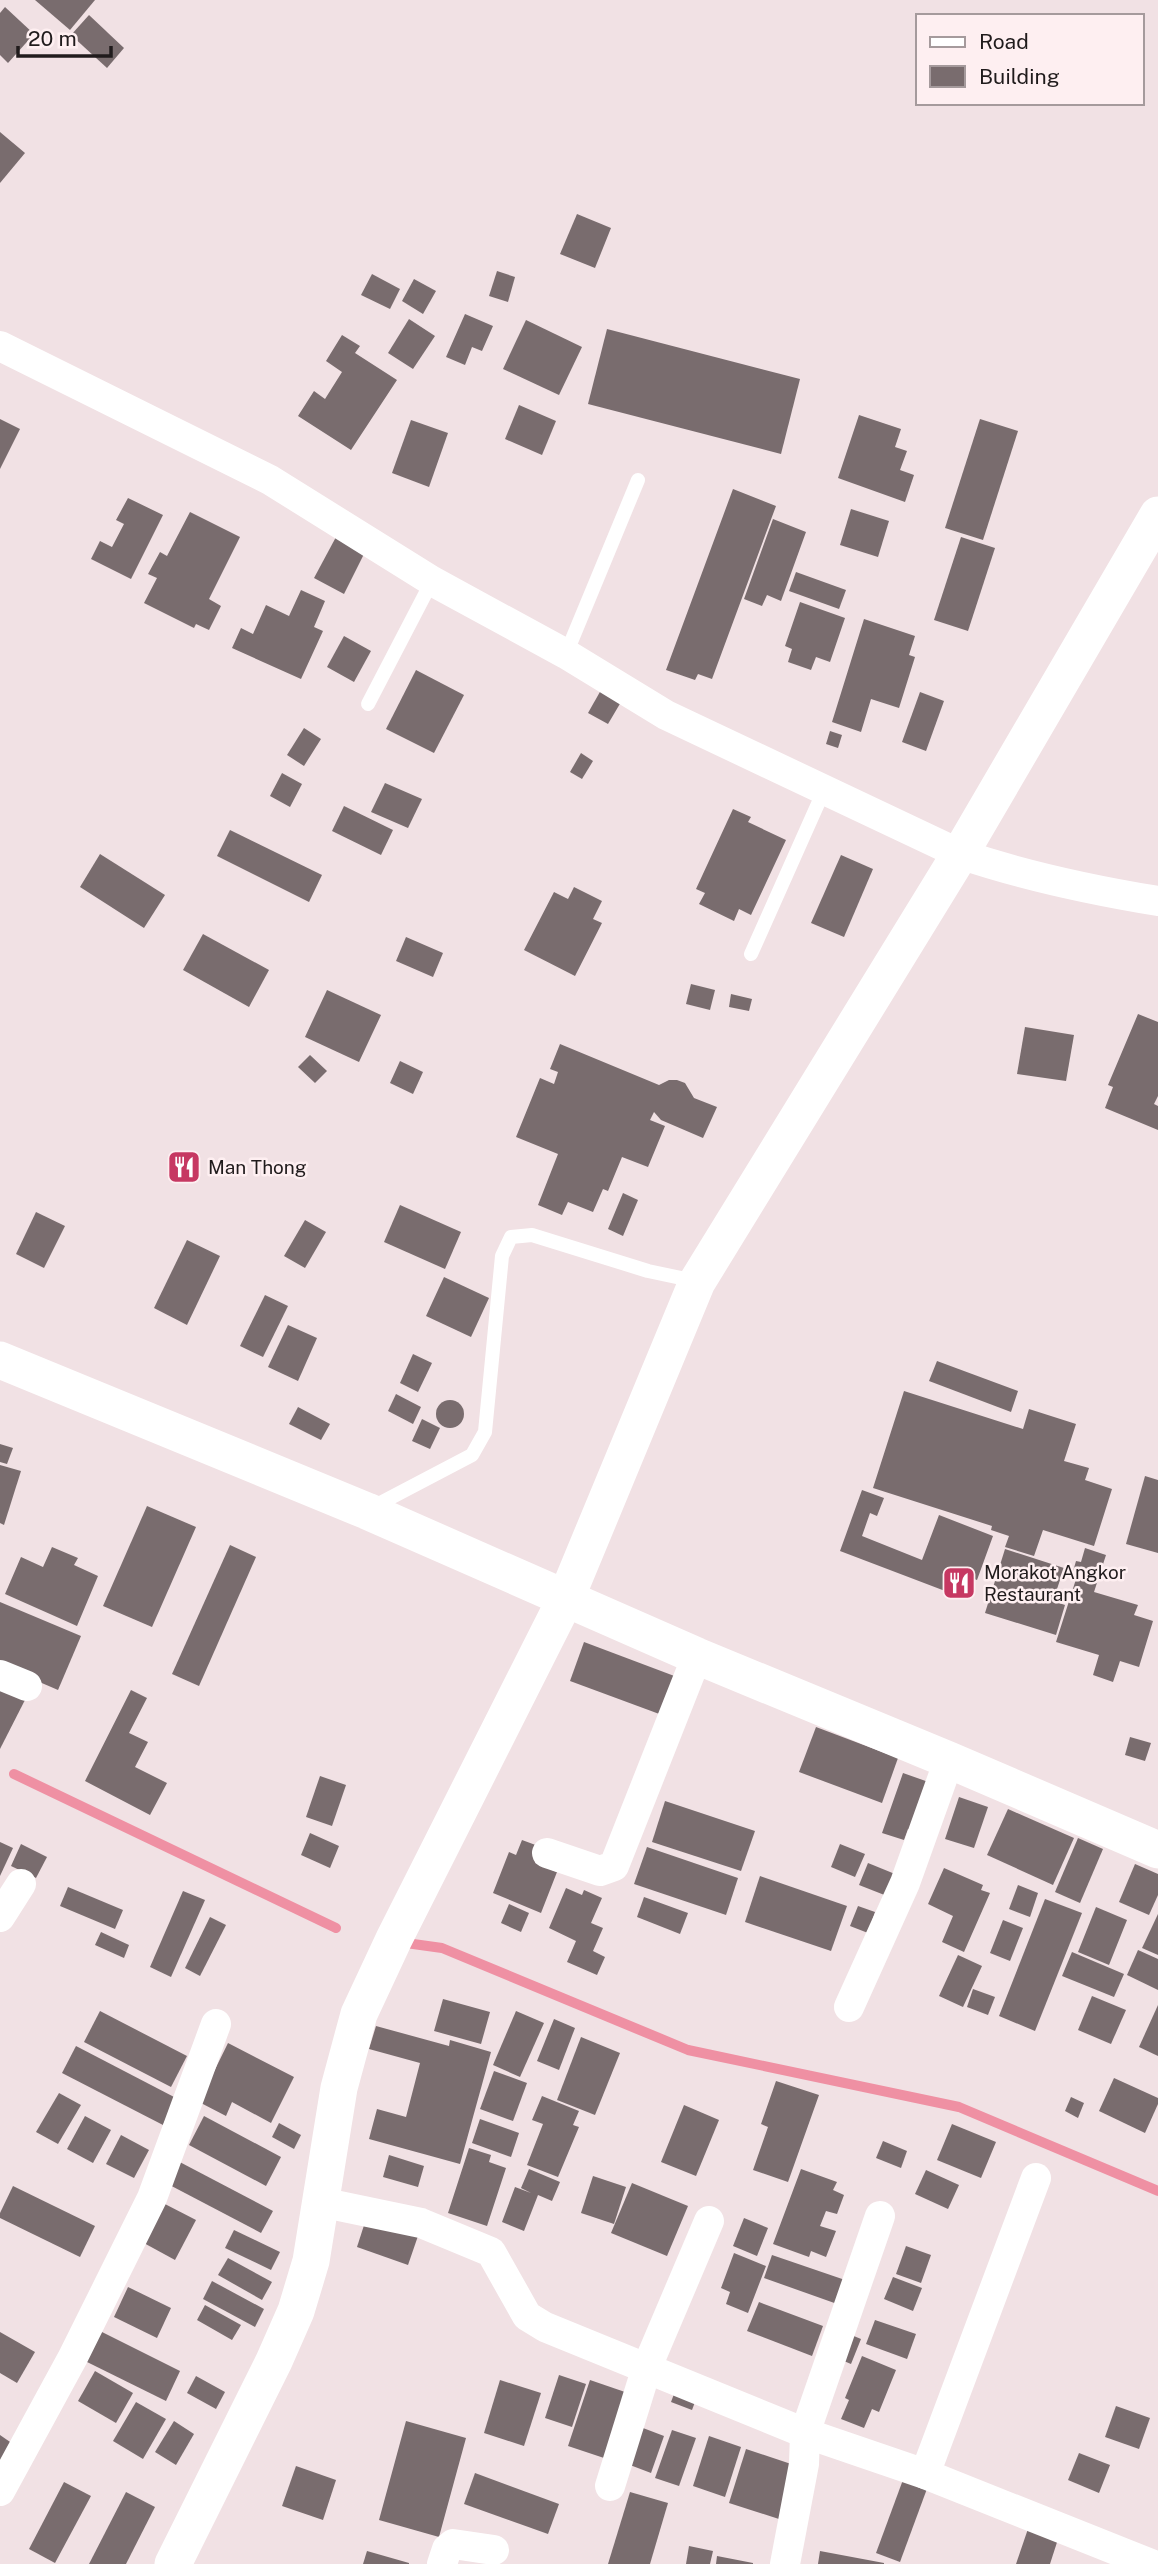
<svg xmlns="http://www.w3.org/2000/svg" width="1158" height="2564" font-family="'Public Sans',sans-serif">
<rect width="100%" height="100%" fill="#f1e1e4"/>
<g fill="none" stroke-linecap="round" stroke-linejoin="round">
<!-- stream -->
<g stroke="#ef90a3" stroke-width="10">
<path d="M14,1774L336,1928"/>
<path d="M406,1943L442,1948L688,2050L959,2107L1158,2191"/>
</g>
</g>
<!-- building -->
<g fill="#796c6e">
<path d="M35,0H95L70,30Z"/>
<path d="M5,7L34,34L8,63L0,55V13Z"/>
<path d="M89,15L124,48L107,68L71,35Z"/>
<path d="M0,132L25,153L0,183Z"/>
<path d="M577,214L611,228L595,268L560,254Z"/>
<path d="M497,271L515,277L508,302L489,296Z"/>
<path d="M372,274L400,289L390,309L361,295Z"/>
<path d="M414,279L436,291L423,314L402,301Z"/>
<path d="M465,314L493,326L482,351L472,347L465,365L446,357Z"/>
<path d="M409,319L435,336L413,369L388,353Z"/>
<path d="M526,320L582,347L559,395L503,369Z"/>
<path d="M607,329L800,379L781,454L588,404Z"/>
<path d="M342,335L360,346L355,353L397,380L351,450L298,416L314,391L325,399L342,372L326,361Z"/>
<path d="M519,405L556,421L542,455L505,439Z"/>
<path d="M859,415L901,429L895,447L907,451L900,470L914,475L905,502L838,478Z"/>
<path d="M0,419L20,429L0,469Z"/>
<path d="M980,419L1018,431L983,540L945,528Z"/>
<path d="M411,420L448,433L429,487L392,473Z"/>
<path d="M733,489L776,506L712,679L698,674L695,680L666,670Z"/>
<path d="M128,498L163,515L131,579L91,559L100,541L112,547L124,524L116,520Z"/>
<path d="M851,509L889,521L878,557L840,545Z"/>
<path d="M190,512L240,537L209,599L221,606L209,630L196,624L194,628L144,603L157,578L148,574L160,552L167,556Z"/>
<path d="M773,519L806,532L781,601L767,595L762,606L744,599Z"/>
<path d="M336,537L365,552L344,594L314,578Z"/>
<path d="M961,537L995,548L968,631L934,620Z"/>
<path d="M796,572L846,590L839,609L789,591Z"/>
<path d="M301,590L325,601L314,627L323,631L301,679L232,648L241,628L253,634L266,605L289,616Z"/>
<path d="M800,602L845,618L830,662L816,657L811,670L788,662L792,649L785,646Z"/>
<path d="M864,619L915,636L909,655L915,657L899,708L871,699L861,732L832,722Z"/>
<path d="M344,636L371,651L354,682L327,667Z"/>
<path d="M416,670L464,695L434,753L386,729Z"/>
<path d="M601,690L621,702L608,724L588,713Z"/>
<path d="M920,692L944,701L926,751L902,742Z"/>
<path d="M304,728L321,739L304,766L287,755Z"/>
<path d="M830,731L842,735L838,748L826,744Z"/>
<path d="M581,753L593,761L582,779L570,772Z"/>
<path d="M282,773L302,784L290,807L270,796Z"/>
<path d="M385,783L422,799L408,828L371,812Z"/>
<path d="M344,806L393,830L381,855L332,831Z"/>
<path d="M733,809L751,817L748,822L786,840L751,915L739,909L734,921L699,904L705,893L696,889Z"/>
<path d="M230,830L322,875L309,902L217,856Z"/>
<path d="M100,854L165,895L144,928L80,887Z"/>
<path d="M841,855L873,869L844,937L811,923Z"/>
<path d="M574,887L602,901L593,919L602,923L575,976L524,950L554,892L568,899Z"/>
<path d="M203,934L269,970L249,1007L183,970Z"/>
<path d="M406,937L443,953L433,977L396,961Z"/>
<path d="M691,984L715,990L710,1010L686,1004Z"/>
<path d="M327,990L381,1015L359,1062L305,1037Z"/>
<path d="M731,994L752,999L749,1011L729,1007Z"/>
<path d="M1138,1014L1158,1022V1096L1154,1104L1158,1106V1130L1105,1108L1113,1087L1108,1085Z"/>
<path d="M1025,1027L1074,1035L1066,1081L1017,1074Z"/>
<path d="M560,1044L659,1085L669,1080H677L685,1083L694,1098L717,1107L703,1138L661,1120L654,1112L650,1120L665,1126L648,1167L622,1157L608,1191L603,1189L593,1212L568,1202L562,1215L538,1205L558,1154L516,1137L540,1078L554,1084L558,1072L550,1069Z"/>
<path d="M310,1055L327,1071L315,1083L298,1067Z"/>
<path d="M400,1061L423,1072L413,1094L390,1083Z"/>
<path d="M623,1193L638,1200L623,1236L608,1229Z"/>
<path d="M400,1205L461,1232L445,1269L384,1242Z"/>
<path d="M36,1212L65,1226L44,1268L16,1254Z"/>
<path d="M305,1220L326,1232L305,1268L284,1256Z"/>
<path d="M187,1240L220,1256L187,1325L154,1308Z"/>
<path d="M444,1277L489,1298L471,1337L426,1316Z"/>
<path d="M265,1295L288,1306L263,1357L240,1346Z"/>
<path d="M288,1325L317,1338L298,1381L268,1367Z"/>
<path d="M413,1354L432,1363L418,1392L400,1383Z"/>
<path d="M937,1361L1018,1391L1011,1412L929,1381Z"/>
<path d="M904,1391L1023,1429L1029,1409L1076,1424L1064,1461L1089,1468L1085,1480L1112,1489L1094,1546L1043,1530L1034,1556L1005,1547L1009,1536L991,1530L992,1526L873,1488Z"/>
<path d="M396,1394L421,1407L413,1424L388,1411Z"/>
<circle cx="450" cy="1414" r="14"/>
<path d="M298,1407L330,1424L321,1440L289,1424Z"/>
<path d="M422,1419L440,1428L430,1449L412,1441Z"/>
<path d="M0,1444L13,1448L7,1464L0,1462Z"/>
<path d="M0,1465L21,1471L4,1525L0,1523Z"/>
<path d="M1145,1476L1158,1480V1553L1126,1544Z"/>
<path d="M862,1490L884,1498L877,1516L870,1513L862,1536L922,1560L939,1515L993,1536L977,1580L961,1574L953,1594L840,1551Z"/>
<path d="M147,1506L196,1527L152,1627L103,1606Z"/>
<path d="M230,1545L256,1557L199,1686L172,1674Z"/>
<path d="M52,1547L78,1558L74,1565L98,1576L77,1626L5,1594L21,1557L43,1567Z"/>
<path d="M1085,1548L1106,1555L1094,1592L1138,1605L1134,1615L1153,1621L1139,1667L1120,1661L1113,1682L1093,1675L1099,1655L1056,1642L1077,1576L1072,1575L1076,1561L1081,1562Z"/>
<path d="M1005,1549L1064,1568L1053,1601L1065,1605L1056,1635L985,1613Z"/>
<path d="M0,1602L81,1636L58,1690L0,1665Z"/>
<path d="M584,1642L677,1677L662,1715L570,1681Z"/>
<path d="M0,1685L26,1698L0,1749Z"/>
<path d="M131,1690L147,1698L129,1733L148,1742L135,1767L167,1783L150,1815L85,1781Z"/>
<path d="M816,1727L898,1758L882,1803L799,1772Z"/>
<path d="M1130,1737L1151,1743L1145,1761L1125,1755Z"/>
<path d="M903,1773L937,1785L920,1834L908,1829L904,1840L882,1833Z"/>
<path d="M320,1776L346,1785L332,1826L306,1817Z"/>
<path d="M959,1797L988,1807L974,1848L945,1839Z"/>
<path d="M665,1801L755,1831L741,1871L652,1842Z"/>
<path d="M1008,1809L1074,1838L1053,1885L987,1855Z"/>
<path d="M310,1833L339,1846L330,1868L301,1855Z"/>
<path d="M1078,1838L1103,1849L1080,1903L1055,1892Z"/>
<path d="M522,1840L541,1847L535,1863L557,1872L541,1913L493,1893L509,1852L516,1855Z"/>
<path d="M0,1842L13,1848L0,1876Z"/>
<path d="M21,1844L47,1857L36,1878L11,1866Z"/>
<path d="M840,1844L865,1854L855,1877L831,1867Z"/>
<path d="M647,1847L738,1878L726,1915L634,1884Z"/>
<path d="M868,1863L895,1874L887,1896L859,1885Z"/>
<path d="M1135,1864L1158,1874V1895L1149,1915L1119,1902Z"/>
<path d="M944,1868L983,1885L981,1890L990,1893L964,1952L942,1942L953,1916L928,1904Z"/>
<path d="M760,1876L847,1906L831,1951L745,1922Z"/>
<path d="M1018,1885L1038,1893L1030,1917L1009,1909Z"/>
<path d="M68,1887L123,1910L115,1929L60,1906Z"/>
<path d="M566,1888L582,1895L584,1890L602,1898L591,1923L603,1928L593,1951L605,1957L597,1975L567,1962L576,1941L549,1928Z"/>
<path d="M183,1891L205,1900L171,1977L150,1967Z"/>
<path d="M644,1897L688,1913L680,1934L637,1917Z"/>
<path d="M1045,1899L1082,1913L1035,2031L999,2016Z"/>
<path d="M509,1904L529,1913L521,1932L501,1923Z"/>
<path d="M858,1906L875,1912L868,1933L850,1926Z"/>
<path d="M1096,1907L1127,1920L1109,1965L1078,1952Z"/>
<path d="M1158,1914V1955L1142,1948Z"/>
<path d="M210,1917L226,1925L200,1976L185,1968Z"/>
<path d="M1003,1920L1023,1928L1010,1961L990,1953Z"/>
<path d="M101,1932L129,1945L124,1958L95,1945Z"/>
<path d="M1138,1950L1158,1959V1990L1127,1975Z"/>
<path d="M1072,1952L1124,1974L1114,1997L1062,1976Z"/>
<path d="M958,1955L982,1966L963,2007L939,1996Z"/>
<path d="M973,1989L995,1997L988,2015L967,2007Z"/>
<path d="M1092,1996L1126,2010L1111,2044L1078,2030Z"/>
<path d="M443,1999L490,2012L481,2044L434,2031Z"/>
<path d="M1158,2005V2056L1139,2047Z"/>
<path d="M100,2011L187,2056L171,2087L84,2042Z"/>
<path d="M516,2011L544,2023L520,2077L493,2065Z"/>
<path d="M554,2019L575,2028L559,2070L537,2061Z"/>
<path d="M376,2026L449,2046L450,2040L491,2052L460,2164L369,2139L377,2109L406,2117L420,2063L369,2049Z"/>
<path d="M581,2037L620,2053L595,2115L557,2100Z"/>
<path d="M228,2043L294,2077L271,2123L232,2102L226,2116L199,2102Z"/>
<path d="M76,2046L176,2098L163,2125L62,2073Z"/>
<path d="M494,2071L527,2083L513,2121L480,2109Z"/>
<path d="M1114,2078L1158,2098V2104L1145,2133L1099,2111Z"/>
<path d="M776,2081L819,2095L788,2182L753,2170L768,2127L761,2124Z"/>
<path d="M59,2093L81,2105L58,2144L36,2132Z"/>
<path d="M542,2096L579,2111L573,2125L579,2127L558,2177L527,2165L543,2124L532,2120Z"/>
<path d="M1071,2097L1084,2103L1078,2118L1065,2111Z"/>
<path d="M684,2105L719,2120L696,2176L661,2162Z"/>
<path d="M85,2116L111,2130L93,2163L67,2149Z"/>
<path d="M204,2116L281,2157L266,2186L189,2145Z"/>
<path d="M480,2119L519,2133L511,2157L472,2143Z"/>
<path d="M279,2123L301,2135L294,2149L272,2137Z"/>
<path d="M952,2124L996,2142L981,2178L937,2160Z"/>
<path d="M121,2135L149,2150L134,2178L106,2164Z"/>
<path d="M883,2141L907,2151L901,2168L876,2158Z"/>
<path d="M469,2148L491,2155L489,2162L506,2168L487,2226L448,2213Z"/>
<path d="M389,2155L424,2166L418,2187L383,2177Z"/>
<path d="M174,2159L273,2211L261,2233L162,2181Z"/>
<path d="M529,2169L560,2182L552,2201L538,2195L524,2231L502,2222L515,2187L531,2193L521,2188Z"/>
<path d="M801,2169L837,2182L833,2190L844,2195L837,2214L826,2211L820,2226L836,2231L826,2257L811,2251L809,2257L773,2244Z"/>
<path d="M926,2170L959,2185L948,2209L915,2194Z"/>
<path d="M593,2176L626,2187L614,2224L581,2213Z"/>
<path d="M632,2183L688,2206L667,2256L611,2233Z"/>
<path d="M13,2186L95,2226L80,2257L0,2218V2213Z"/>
<path d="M163,2203L196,2220L175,2260L142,2242Z"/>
<path d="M744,2218L768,2228L757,2256L733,2246Z"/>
<path d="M366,2219L418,2236L408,2265L357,2247Z"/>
<path d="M234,2230L280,2252L271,2270L225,2248Z"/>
<path d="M906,2246L931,2255L921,2283L896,2274Z"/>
<path d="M734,2253L766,2266L748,2313L726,2304L730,2292L721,2288Z"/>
<path d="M772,2255L848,2281L840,2305L764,2278Z"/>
<path d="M228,2258L272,2282L262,2300L218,2275Z"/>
<path d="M893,2277L922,2288L913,2311L884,2299Z"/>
<path d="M212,2281L264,2309L255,2327L203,2299Z"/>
<path d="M128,2287L171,2308L157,2338L114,2317Z"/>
<path d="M759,2302L823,2326L812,2356L747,2331Z"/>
<path d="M205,2305L241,2325L232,2340L197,2320Z"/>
<path d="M875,2320L916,2334L907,2359L866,2344Z"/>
<path d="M100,2331L180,2371L166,2401L85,2361Z"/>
<path d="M0,2332L35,2352L17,2383L0,2373Z"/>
<path d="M849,2334L861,2339L851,2364L839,2359Z"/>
<path d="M862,2356L896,2370L879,2412L872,2409L864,2428L841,2419L849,2400L845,2398Z"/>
<path d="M95,2371L133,2393L116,2423L78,2401Z"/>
<path d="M559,2375L586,2384L572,2427L545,2418Z"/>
<path d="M196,2376L225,2392L216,2409L187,2393Z"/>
<path d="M500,2380L541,2393L524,2446L484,2433Z"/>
<path d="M590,2380L625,2392L604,2458L568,2446Z"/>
<path d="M677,2386L698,2394L692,2410L671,2402Z"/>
<path d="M136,2402L166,2419L143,2459L113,2441Z"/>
<path d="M1116,2406L1150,2418L1139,2449L1105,2437Z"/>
<path d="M174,2421L194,2434L176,2465L155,2452Z"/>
<path d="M406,2421L466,2438L439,2537L379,2520Z"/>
<path d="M643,2428L664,2436L651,2473L630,2465Z"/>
<path d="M672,2430L696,2438L679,2486L655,2478Z"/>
<path d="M0,2435L13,2444L0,2462Z"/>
<path d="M709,2436L741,2447L725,2497L693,2486Z"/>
<path d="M746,2449L800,2467L782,2520L729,2503Z"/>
<path d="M1079,2453L1110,2465L1099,2493L1068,2480Z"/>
<path d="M296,2466L336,2480L323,2520L282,2506Z"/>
<path d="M475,2473L559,2504L548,2534L464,2504Z"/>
<path d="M904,2477L928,2486L900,2562L876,2553Z"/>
<path d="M64,2482L91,2496L55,2563L29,2549Z"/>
<path d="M126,2492L155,2507L126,2564H89Z"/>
<path d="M630,2492L668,2503L650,2564H608Z"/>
<path d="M1030,2523L1060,2533L1050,2564H1016Z"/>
<path d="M689,2546L713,2551L710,2564H686Z"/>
<path d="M367,2551L409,2563V2564H363Z"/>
<path d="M820,2551L884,2563V2564H818Z"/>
<path d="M717,2556L753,2563V2564H716Z"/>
</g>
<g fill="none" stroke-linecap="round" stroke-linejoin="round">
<!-- service -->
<g stroke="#fff" stroke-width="14">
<path d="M566,654L638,480"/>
<path d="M368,704L432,581"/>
<path d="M751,954L825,788"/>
<path d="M371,1508L472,1455L485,1432L502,1256L511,1237L532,1235L648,1271L695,1281"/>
</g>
<!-- minor -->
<g stroke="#fff" stroke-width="30">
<path d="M0,346L270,480L432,581L566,654L666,715L960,854C1025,876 1091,890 1158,901"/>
<path d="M0,1675L27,1686"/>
<path d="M547,1853L600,1871L614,1866L697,1656"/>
<path d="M0,1917L21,1884"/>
<path d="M849,2007L905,1883L949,1760"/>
<path d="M320,2202L421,2223L491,2252L527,2316L545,2327L805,2433L925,2474L1151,2564"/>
<path d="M925,2474L1036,2178"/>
<path d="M610,2486L647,2367L709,2221"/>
<path d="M0,2491L73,2357L152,2198L216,2024"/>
<path d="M442,2564L447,2549L453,2544L494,2550"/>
<path d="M785,2564L804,2464L805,2433L880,2216"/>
</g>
<!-- tertiary -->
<g stroke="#fff" stroke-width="37">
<path d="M0,1360L367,1511L697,1656L949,1760L1158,1850"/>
<path d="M173,2564L274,2361L296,2311L311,2261L339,2088L359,2014L394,1939L566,1598L697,1282L960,854L1158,515"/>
</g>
</g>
<!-- icons -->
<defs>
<symbol id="restaurant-square" viewBox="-11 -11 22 22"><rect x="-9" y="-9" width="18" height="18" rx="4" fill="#c63862" stroke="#feeff1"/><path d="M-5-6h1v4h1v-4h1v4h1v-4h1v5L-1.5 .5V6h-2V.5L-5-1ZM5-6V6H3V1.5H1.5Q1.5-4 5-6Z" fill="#fff"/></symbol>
</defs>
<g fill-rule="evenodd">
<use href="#restaurant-square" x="165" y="1148" width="38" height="38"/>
<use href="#restaurant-square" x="940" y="1564" width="38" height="38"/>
</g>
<g text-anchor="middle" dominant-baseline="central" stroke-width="5" stroke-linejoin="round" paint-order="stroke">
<!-- poi labels -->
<g font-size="19" fill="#201b1c" stroke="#feeff1" text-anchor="start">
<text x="208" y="1167">Man Thong</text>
<text x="984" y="1572">Morakot Angkor<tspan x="984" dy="22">Restaurant</tspan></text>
</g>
</g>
<!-- legend -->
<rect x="916" y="14" width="228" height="91" fill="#feeff1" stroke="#a59a9c" stroke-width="2"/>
<rect x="930" y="37" width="35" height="10" fill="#ffffff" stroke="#a59a9c" stroke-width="2"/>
<text x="979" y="49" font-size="21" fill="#201b1c">Road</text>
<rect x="930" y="66" width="35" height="21" fill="#796c6e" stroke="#a59a9c" stroke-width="2"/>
<text x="979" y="84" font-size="21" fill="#201b1c">Building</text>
<!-- scale -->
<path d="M18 46v10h93v-10" fill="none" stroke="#201b1c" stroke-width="3.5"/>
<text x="28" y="46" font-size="21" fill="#201b1c" stroke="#feeff1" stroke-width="5" paint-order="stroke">20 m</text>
</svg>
